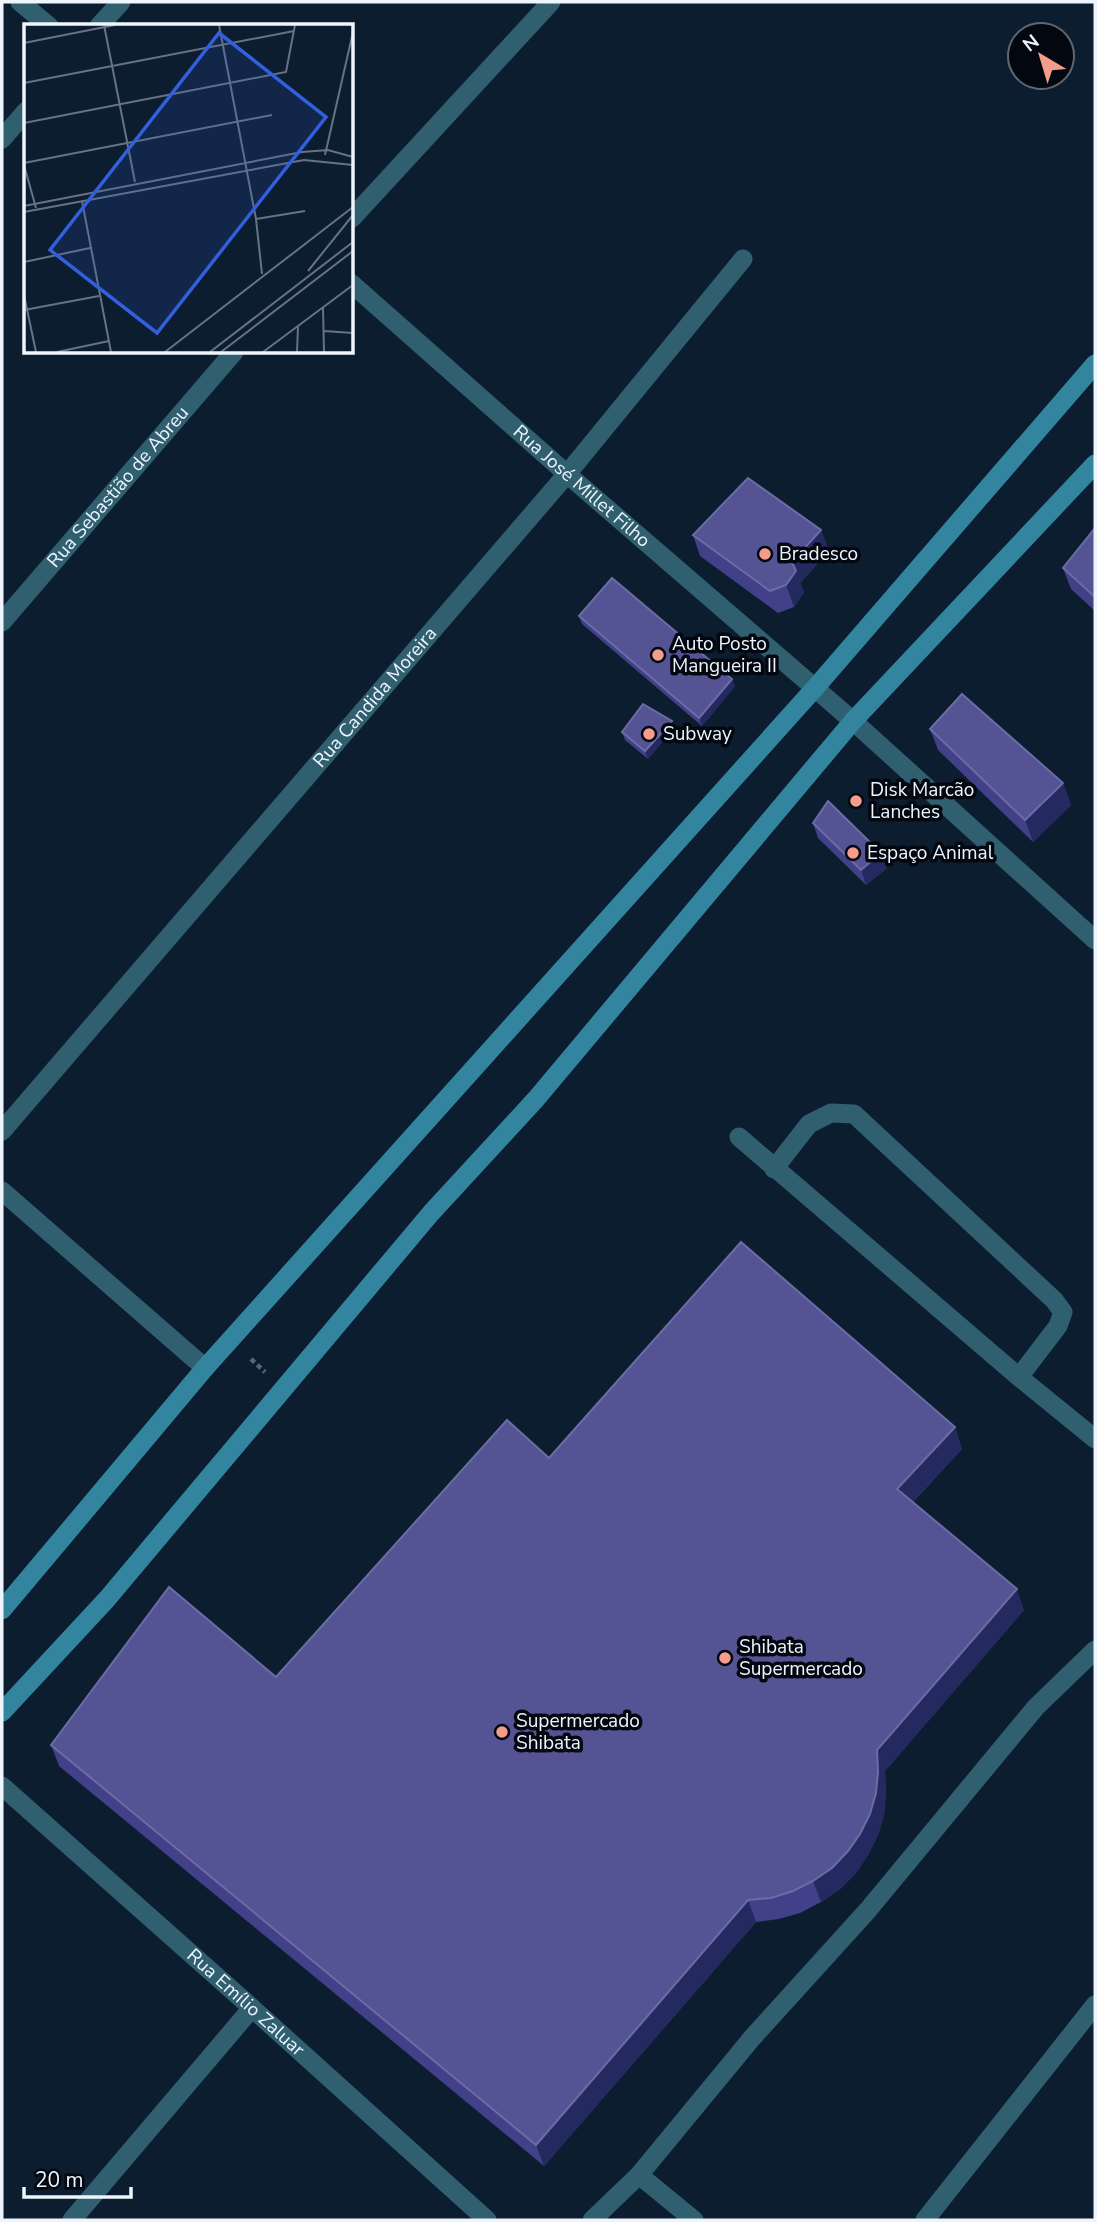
<svg xmlns="http://www.w3.org/2000/svg" width="1097" height="2222" font-family="'Nunito Sans',sans-serif">
<rect width="100%" height="100%" fill="#0c1d30"/>
<g fill="none" stroke-linecap="round" stroke-linejoin="round">
<!-- path -->
<path stroke="#576574" stroke-width="4.5" stroke-dasharray="5 3.5" stroke-linecap="butt" d="M251,1359L265,1372"/>
<!-- service -->
<g stroke="#305f6f" stroke-width="19">
<path d="M739,1137L1019,1377L1095,1439"/>
<path d="M774,1169L809,1124L831,1113L854,1114L1054,1300L1063,1312L1058,1326L1019,1377"/>
<path d="M639,2175L694,2220"/>
<path d="M592,2220L639,2175L752,2038L868,1910L1036,1707L1095,1650"/>
<path d="M925,2220L1095,2005"/>
</g>
<!-- minor -->
<g stroke="#305f6f" stroke-width="19">
<path d="M20,2L49,26"/>
<path d="M99,26L121,2"/>
<path d="M2,139L26,111"/>
<path d="M352,218L551,2"/>
<path id="s1" d="M352,284L567,474L853,721L1095,940"/>
<path id="s2" d="M2,622L234,352"/>
<path id="s3" d="M2,1131L567,474L743,259"/>
<path d="M2,1191L205,1368"/>
<path id="s4" d="M2,1786L252,2008L487,2220"/>
<path d="M72,2220L252,2008"/>
</g>
<!-- secondary -->
<g stroke="#33849e" stroke-width="19">
<path d="M2,1610L205,1368L815,688L1095,364"/>
<path d="M2,1712L107,1599L431,1213L536,1099L853,721L1095,464"/>
</g>
</g>
<!-- wall -->
<g fill="#414088">
<path d="M1095,528V611L1071,589L1063,568Z"/>
<path d="M821,530L829,551L800,583L804,592L794,607L778,613L700,556L693,535Z"/>
<path d="M579,616L735,686L702,726L582,624Z"/>
<path d="M674,728L648,759L625,740L622,732Z"/>
<path d="M930,729L1063,783L1071,805L1033,842L938,750Z"/>
<path d="M813,823L887,868L866,885L818,838Z"/>
<path d="M955,1427L962,1449L913,1502L1024,1610L885,1771L886,1793L884,1815L878,1835L868,1855L856,1873L840,1889L821,1902L800,1913L779,1919L756,1922L544,2166L59,1766L51,1745L276,1677L549,1458Z"/>
</g>
<!-- shaded-wall -->
<g fill="#242a5f">
<path d="M821,530L829,551L800,583L804,592L794,607L786,585L792,562Z"/>
<path d="M732,679L735,686L702,726L699,718Z"/>
<path d="M672,721L674,728L648,759L645,751Z"/>
<path d="M1063,783L1071,805L1033,842L1025,820Z"/>
<path d="M881,853L887,868L866,885L861,870Z"/>
<path d="M955,1427L962,1449L905,1510L897,1489Z"/>
<path d="M1017,1589L1024,1610L885,1771L886,1793L884,1815L878,1835L868,1855L856,1873L840,1889L821,1902L813,1881L877,1750Z"/>
<path d="M748,1900L756,1922L544,2166L536,2145Z"/>
</g>
<!-- building -->
<g fill="#545394" stroke="#6c6ca5" stroke-width="2">
<path d="M748,478L821,530L792,562L796,571L786,585L770,591L693,535Z"/>
<path d="M1095,528V597L1063,568Z"/>
<path d="M612,578L732,679L699,718L579,616Z"/>
<path d="M962,694L1063,783L1025,820L930,729Z"/>
<path d="M643,704L672,721L645,751L622,732Z"/>
<path d="M828,801L881,853L861,870L813,823Z"/>
<path d="M741,1242L955,1427L897,1489L1017,1589L877,1750L878,1772L876,1793L870,1814L860,1834L848,1851L832,1868L813,1881L793,1891L771,1898L748,1900L536,2145L51,1745L169,1587L276,1677L507,1420L549,1458Z"/>
</g>
<!-- markers -->
<g fill="#f49d8c" stroke="#03070f" stroke-width="2.5">
<circle cx="765" cy="554" r="7"/>
<circle cx="658" cy="655" r="7"/>
<circle cx="649" cy="734" r="7"/>
<circle cx="856" cy="801" r="7"/>
<circle cx="853" cy="853" r="7"/>
<circle cx="725" cy="1658" r="7"/>
<circle cx="502" cy="1732" r="7"/>
</g>
<g text-anchor="middle" dominant-baseline="central" stroke-width="7" stroke-linejoin="round" paint-order="stroke">
<!-- street labels -->
<g font-size="19" fill="#eef5fd" stroke="#03070f">
<text stroke="none"><textPath href="#s2" startOffset="178">Rua Sebastião de Abreu</textPath></text>
<text stroke="none"><textPath href="#s1" startOffset="306">Rua José Millet Filho</textPath></text>
<text stroke="none"><textPath href="#s3" startOffset="572">Rua Candida Moreira</textPath></text>
<text stroke="none"><textPath href="#s4" startOffset="326">Rua Emílio Zaluar</textPath></text>
</g>
<!-- poi labels -->
<g font-size="19" fill="#eef5fd" stroke="#03070f" text-anchor="start">
<text x="779" y="554">Bradesco</text>
<text x="672" y="644">Auto Posto<tspan x="672" dy="22">Mangueira II</tspan></text>
<text x="663" y="734">Subway</text>
<text x="870" y="790">Disk Marcão<tspan x="870" dy="22">Lanches</tspan></text>
<text x="867" y="853">Espaço Animal</text>
<text x="739" y="1647">Shibata<tspan x="739" dy="22">Supermercado</tspan></text>
<text x="516" y="1721">Supermercado<tspan x="516" dy="22">Shibata</tspan></text>
</g>
</g>
<!-- overview -->
<g transform="translate(24 24)">
<rect width="329" height="329" fill="#0c1d30"/>
<path fill="none" stroke="#667382" stroke-width="2" d="M80,1L111,158M195,1L232,195L238,250M0,19L91,1M0,59L270,7M0,99L262,48L271,1M301,131L329,8M0,139L248,91M0,141L12,184M58,177L87,328M0,182L278,128L304,126L329,133M0,188L280,136L329,141M232,195L281,187M0,238L66,224M284,247L329,191M0,271L12,328M299,284L300,328M0,286L75,272M300,307L329,309M33,328L85,317M141,328L329,183M186,328L329,218M197,328L329,227M239,328L329,261M273,328L274,303"/>
<path fill="#325fdc" fill-opacity="0.15" stroke="#325fdc" stroke-width="3.5" d="M195,9L302,93L133,309L26,226Z"/>
<rect width="329" height="329" fill="none" stroke="#eef5fd" stroke-width="3.5"/>
</g>
<!-- border -->
<rect width="1097" height="2222" fill="none" stroke="#eef5fd" stroke-width="7"/>
<!-- north arrow -->
<g transform="translate(1041 56) rotate(322)"><circle r="33" fill="#03070f" stroke="#61666e" stroke-width="2"/>
<path d="M0-5L12 26L0 18L-12 26Z" fill="#f49d8c"/>
<text y="-10" font-size="19" font-weight="bold" text-anchor="middle" fill="#eef5fd">N</text>
</g>
<!-- scale -->
<path d="M24 2187v10h107v-10" fill="none" stroke="#eef5fd" stroke-width="3.5"/>
<text x="35" y="2187" font-size="21" fill="#eef5fd" stroke="#03070f" stroke-width="5" paint-order="stroke">20 m</text>
</svg>
